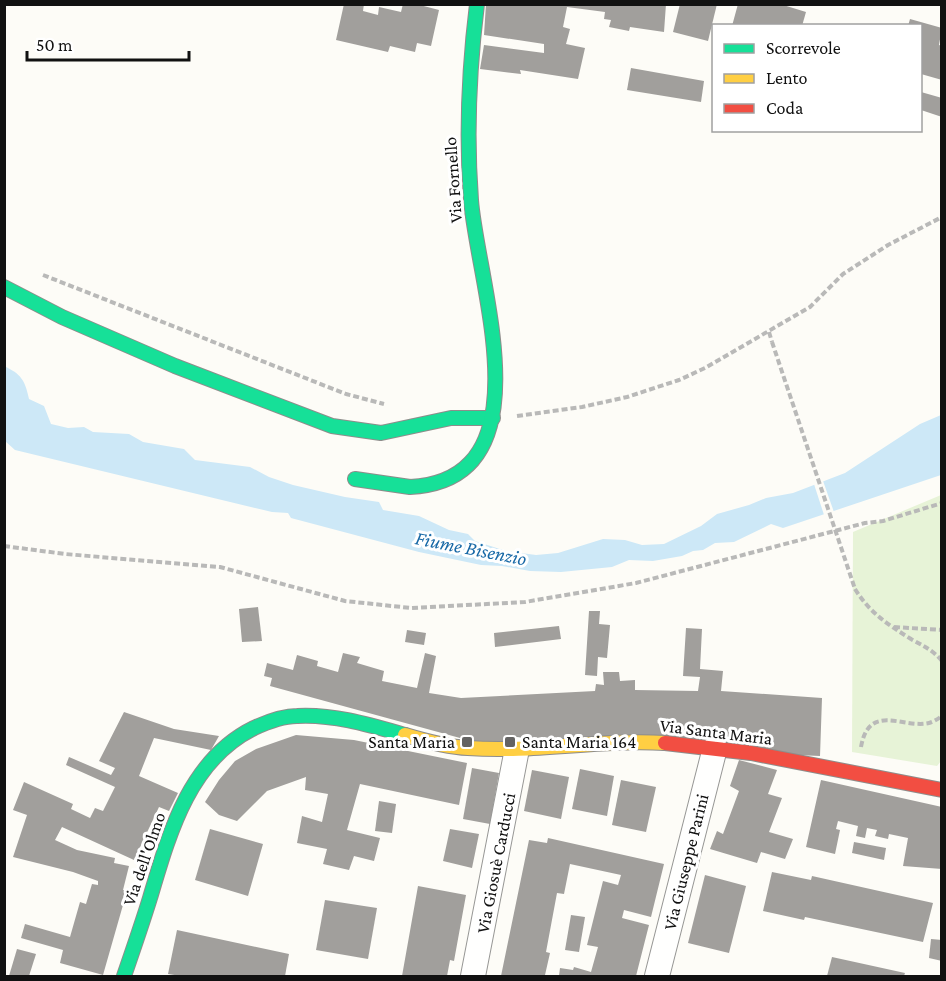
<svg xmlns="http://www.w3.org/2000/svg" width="946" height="981" font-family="'Crimson Pro',serif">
<rect width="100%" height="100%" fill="#fdfcf7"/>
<!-- green -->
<path fill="#e7f3d7" d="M941,495V761L937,766L852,752L853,532Z"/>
<!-- water -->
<path fill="#cde8f7" d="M4,366C21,374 25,380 29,399L44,406L51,424L68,428L84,427L93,432L129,434L143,442L184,449L195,460L250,467L269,477L293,485L345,497L379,502L383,510L419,516L449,530L468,534L475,541L506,551L536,555L558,553L603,539L625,540L642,545L664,544L701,526L717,514L749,505L766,498L793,493L845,473L920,424L941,415V475L783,528L771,524L734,542L715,543L703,550L693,551L682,556L653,561L629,560L612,567L561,572L530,571L502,566L481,565L419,552L291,518L288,513L272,512L15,450L5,441Z"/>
<!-- pier -->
<path fill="#fdfcf7" d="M822,478L835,515L825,518L813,481Z"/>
<!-- building -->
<g fill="#a19f9c">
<path d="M344,4H364L363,11L378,15L379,7L401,12L403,4H416L439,10L431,46L417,43L415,52L390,46L388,52L336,40Z"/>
<path d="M486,4H666L664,32L630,27L629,31L609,27L611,20L604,19L605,12L567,7L563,27L570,29L566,44L585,48L578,79L520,70L521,74L480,69L484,45L544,53V44L484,35Z"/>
<path d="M680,4H717L708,41L673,32Z"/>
<path d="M738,4H780L806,12L802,26H732Z"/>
<path d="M910,19L942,28L939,45L942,46V80L921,74V26H908Z"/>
<path d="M631,68L704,81L701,102L627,90Z"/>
<path d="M921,92L942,98V117L921,110Z"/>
<path d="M258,607L262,641L242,642L239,609Z"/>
<path d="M589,611H600L599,624L610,625L607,658L598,657L597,676L585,675Z"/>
<path d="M559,626L561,639L495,647L494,633Z"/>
<path d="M686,628L702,629L700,669L723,671L721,691L822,698L820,756L471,741L270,686L272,678L264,676L267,663L293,670L297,655L318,661L317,666L338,672L343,653L360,657L357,663L384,671L382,681L417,688L425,653L436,656L429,693L461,698L595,691L596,684L604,685L603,672H619L620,681L635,680V690L698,691L700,677L683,676Z"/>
<path d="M407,630L426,633L424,645L405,642Z"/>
<path d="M124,712L174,729L219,736L211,750L154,738L139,776L178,793L169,811L159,807L134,860L62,827L55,840L77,850L115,858L114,863L129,866L123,890L127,891L103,975L60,963L63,950L21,938L25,924L70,937L80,902L86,904L92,884L98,885V881L73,872L13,857L27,815L13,810L24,782L73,804L71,809L90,818L95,808L103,811L115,787L66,765L69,757L111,775L115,768L99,761Z"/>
<path d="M296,735L354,740L467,763L459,805L360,784L347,830L380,838L374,861L354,856L349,870L323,864L327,849L297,843L302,816L322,822L328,794L305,790L306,777L267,791L237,821L219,815L205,802L219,780L235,761L256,749Z"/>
<path d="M739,760L777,770L768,794L782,798L769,832L793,839L785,859L761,852L757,863L710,849L717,831L723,834L739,791L730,786Z"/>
<path d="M472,768L499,773L490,824L463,819Z"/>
<path d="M580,769L614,776L607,816L572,809Z"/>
<path d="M532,770L569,777L561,819L524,811Z"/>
<path d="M621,780L656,787L646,832L612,825Z"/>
<path d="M821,780L942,807V869L903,866L908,838L889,834L888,839L875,836L877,830L867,828L865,838L856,836L858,826L838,821L836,829L840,830L835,854L806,847Z"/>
<path d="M379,801L396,804L392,833L375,831Z"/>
<path d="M210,829L263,844L248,896L195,880Z"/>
<path d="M450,829L479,834L472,868L443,861Z"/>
<path d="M548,838L664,864L651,917L624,910L622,918L649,925L636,976H559L560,968L573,970L574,967L591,972L598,947L587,945L603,881L618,885L621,875L570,864L564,894L557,893L546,952L550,953L545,975L501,976L529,840L547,843Z"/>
<path d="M854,842L886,848L884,860L852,853Z"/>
<path d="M772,872L811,880L812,876L933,903L923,942L805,917L804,920L763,911Z"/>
<path d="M705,875L746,886L729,953L688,943Z"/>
<path d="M418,886L466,895L454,961L450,960L447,976H402Z"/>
<path d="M325,900L377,908L368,959L316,950Z"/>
<path d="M571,915L585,917L579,952L565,950Z"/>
<path d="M177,930L289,954L285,976H181L168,974Z"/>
<path d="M931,939L942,940V961L929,958Z"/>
<path d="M17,949L36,954L29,976H9Z"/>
<path d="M832,957L905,973L904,976H827Z"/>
</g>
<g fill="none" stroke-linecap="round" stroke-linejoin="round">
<defs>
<g id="street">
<path d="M473,976L517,749"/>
<path d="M657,976L715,748"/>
</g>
<g id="fast">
<path d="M4,287L62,317L175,366L332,426L381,433L451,418H493"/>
<path d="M355,479L410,487C550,480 477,282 471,200C466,134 469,69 477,4"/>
<path d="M124,976C133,950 142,924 150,898C169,834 189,760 254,728C267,722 282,716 297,716C334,714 370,725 405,735"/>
</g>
<path id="slow" d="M405,735C425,741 446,747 468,748C533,753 599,739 665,743"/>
<path id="jam" d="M665,743L751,753L942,790"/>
</defs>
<!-- street casing -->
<use href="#street" stroke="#979795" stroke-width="26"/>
<!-- fast casing -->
<use href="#fast" stroke="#8e8d8b" stroke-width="16"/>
<!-- slow casing -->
<use href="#slow" stroke="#8e8d8b" stroke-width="16"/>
<!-- jam casing -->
<use href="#jam" stroke="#8e8d8b" stroke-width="16"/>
<!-- path -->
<g stroke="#b9b9b8" stroke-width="4" stroke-dasharray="6 3" stroke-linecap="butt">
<path d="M43,275L346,394L384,404"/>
<path d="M769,332L772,342"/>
<path d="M517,416L582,407L627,397L679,380L705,368L810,307L843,274L888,245L942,217"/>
<path d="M4,546L65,554L220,567L345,601L411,608L525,602L636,583L865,523L883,521L942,503"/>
<path d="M855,589C870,613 887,624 911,639C923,646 933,650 942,661"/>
<path d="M894,627L942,630"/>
<path d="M861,747C869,702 903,729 929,723C933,722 938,719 942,716"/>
</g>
<!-- street -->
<use href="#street" stroke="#fffffe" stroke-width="24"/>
<!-- fast -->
<use href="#fast" stroke="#16e098" stroke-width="14"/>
<!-- slow -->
<use href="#slow" stroke="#ffcf43" stroke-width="14"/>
<!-- jam -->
<use href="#jam" stroke="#f24e42" stroke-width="14"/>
<!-- path-bridge -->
<path stroke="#b9b9b8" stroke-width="4" stroke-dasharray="6 3" stroke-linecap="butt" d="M772,342L855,589"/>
</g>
<!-- markers -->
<g fill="#646362" stroke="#fff" stroke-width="2">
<rect x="461" y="736" width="12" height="12" rx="3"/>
<rect x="504" y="736" width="12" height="12" rx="3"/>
</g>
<g text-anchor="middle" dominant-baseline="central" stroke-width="6" stroke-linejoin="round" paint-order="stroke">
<!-- street labels -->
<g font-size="18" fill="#111" stroke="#fff">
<text transform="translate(453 180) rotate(-94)">Via Fornello</text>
<text transform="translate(716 732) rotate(7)">Via Santa Maria</text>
<text transform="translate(144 859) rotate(-71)">Via dell'Olmo</text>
<text transform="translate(686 862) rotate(-76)">Via Giuseppe Parini</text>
<text transform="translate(496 863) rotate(-79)">Via Giosuè Carducci</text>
</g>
<!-- poi labels -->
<g font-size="18" fill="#111" stroke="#fff" text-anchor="end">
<text x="455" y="742">Santa Maria</text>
<text x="522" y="742" text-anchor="start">Santa Maria 164</text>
</g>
<!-- water labels -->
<g font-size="20" font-style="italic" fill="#1768a6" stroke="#fff">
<text transform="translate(471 548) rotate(11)">Fiume Bisenzio</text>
</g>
</g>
<!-- border -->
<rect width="946" height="981" fill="none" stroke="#111111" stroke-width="12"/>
<!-- legend -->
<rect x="712" y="24" width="210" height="108" fill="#ffffff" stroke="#a0a0a0" stroke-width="1.5"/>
<rect x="724" y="44" width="30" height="9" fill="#16e098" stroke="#a0a0a0" stroke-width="1.5"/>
<text x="766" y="54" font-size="18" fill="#111111">Scorrevole</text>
<rect x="724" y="74" width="30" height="9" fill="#ffcf43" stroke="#a0a0a0" stroke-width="1.5"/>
<text x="766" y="84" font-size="18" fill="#111111">Lento</text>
<rect x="724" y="104" width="30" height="9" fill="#f24e42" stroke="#a0a0a0" stroke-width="1.5"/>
<text x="766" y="114" font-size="18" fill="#111111">Coda</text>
<!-- scale -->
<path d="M27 51v9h162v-9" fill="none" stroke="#111111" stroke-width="3"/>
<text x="36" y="51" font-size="18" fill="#111111" stroke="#ffffff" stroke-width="4.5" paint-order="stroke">50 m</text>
</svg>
